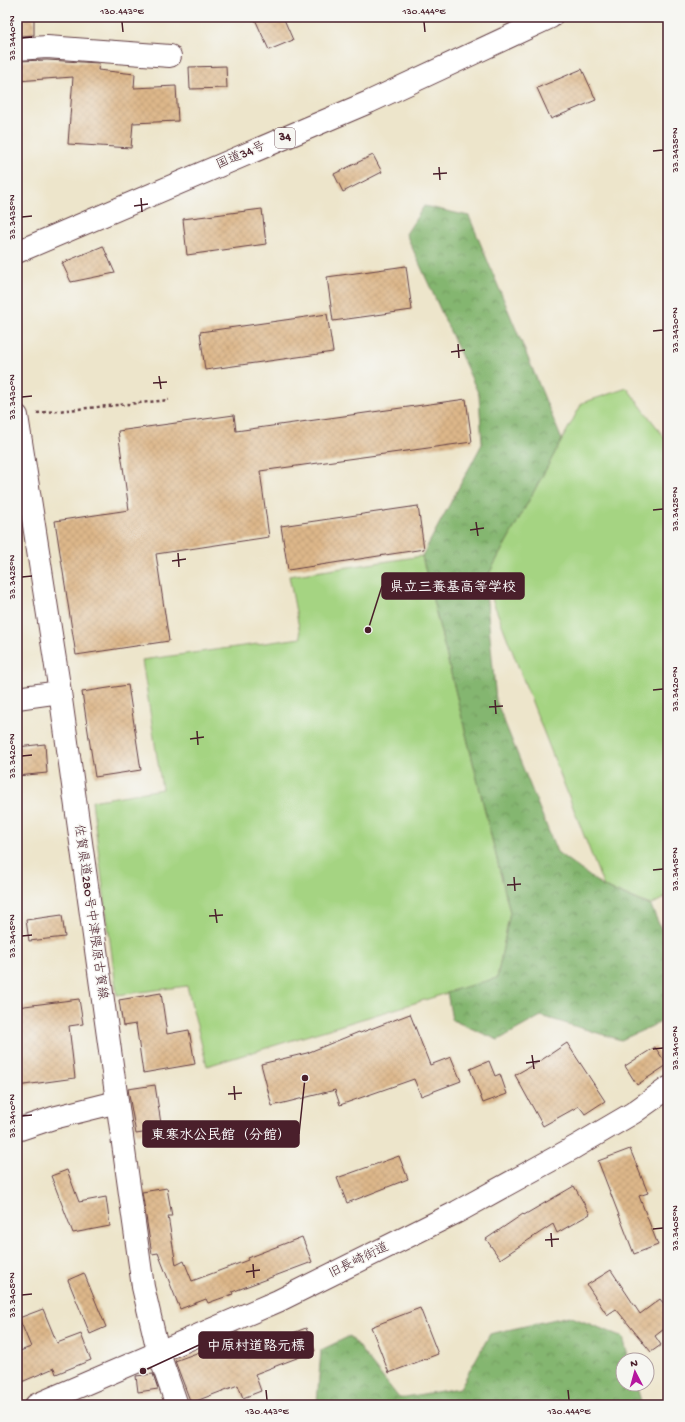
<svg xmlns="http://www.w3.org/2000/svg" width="685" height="1422" font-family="'Gochi Hand','Klee One',sans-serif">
<defs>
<pattern id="forest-crowns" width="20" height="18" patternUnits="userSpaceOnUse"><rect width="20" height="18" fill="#84b670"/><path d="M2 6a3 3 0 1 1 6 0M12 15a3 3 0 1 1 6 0" fill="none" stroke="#6e935c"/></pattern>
<pattern id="building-cross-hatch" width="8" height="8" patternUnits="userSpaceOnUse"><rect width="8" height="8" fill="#ddb78a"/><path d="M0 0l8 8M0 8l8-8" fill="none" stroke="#bf9d77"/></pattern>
</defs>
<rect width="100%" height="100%" fill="#f6f6f2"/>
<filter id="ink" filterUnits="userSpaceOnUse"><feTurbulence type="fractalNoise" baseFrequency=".025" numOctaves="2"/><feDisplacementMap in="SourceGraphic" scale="8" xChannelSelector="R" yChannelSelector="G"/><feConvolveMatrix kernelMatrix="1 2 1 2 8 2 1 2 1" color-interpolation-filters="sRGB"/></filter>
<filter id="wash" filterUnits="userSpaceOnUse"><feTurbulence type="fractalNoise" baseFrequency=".012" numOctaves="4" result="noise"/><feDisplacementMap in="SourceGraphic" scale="16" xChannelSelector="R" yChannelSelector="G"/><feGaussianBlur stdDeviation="0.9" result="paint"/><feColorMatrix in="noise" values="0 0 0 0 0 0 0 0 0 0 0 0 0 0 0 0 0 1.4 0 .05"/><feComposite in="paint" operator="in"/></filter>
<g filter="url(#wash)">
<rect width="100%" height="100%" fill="#ede5cb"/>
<!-- green -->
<g fill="#a5d482" stroke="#787a56">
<path d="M627,388L668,442V896L651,905L604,887L485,581L582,403Z"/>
<path d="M422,556L510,912L497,978L207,1066L187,986L117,995L92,801L162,789L142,660L301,638L289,576Z"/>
</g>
<!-- forest -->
<g fill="url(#forest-crowns)" stroke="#676a4e">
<path d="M424,206L469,216L562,440L485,581L496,701L557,852L604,887L651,906L668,945V1019L621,1040L541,1016L498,1040L452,1020L447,992L497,978L510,912L422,556L482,444L479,395L406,234Z"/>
<path d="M569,1316L623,1337L629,1360H623V1384H636L642,1405H318L317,1403L321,1350L350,1336L399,1398L460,1388L490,1334Z"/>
</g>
<g id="blocks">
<!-- building -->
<g fill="url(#building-cross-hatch)">
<path d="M17,17H34V35L17,36Z"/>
<path d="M254,17H283L293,40L269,50Z"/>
<path d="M47,60L99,63L98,70L135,74L134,88L176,86L178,121L133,123L131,148L68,144L73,77L17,81V61Z"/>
<path d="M226,66L227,88L190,89L189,67Z"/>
<path d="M582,69L596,100L551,119L537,88Z"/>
<path d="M373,155L382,172L343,192L334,174Z"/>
<path d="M262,209L266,244L187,255L183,219Z"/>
<path d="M103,246L115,273L71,282L62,263Z"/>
<path d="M406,266L412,310L333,321L327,277Z"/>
<path d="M327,314L333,352L205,370L200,332Z"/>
<path d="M466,399L472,442L260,471L269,537L156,554L169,641L76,655L55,521L129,510L118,431L234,415L236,431Z"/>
<path d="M418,506L424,549L288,570L281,526Z"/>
<path d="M128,685L141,770L95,777L82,692Z"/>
<path d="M45,744L47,773L17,776V747Z"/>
<path d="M62,915L65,937L29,941L26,920Z"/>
<path d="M161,993L167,1034L189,1030L195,1064L143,1073L136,1024L123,1026L119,1000Z"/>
<path d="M79,999L83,1024L69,1026L75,1078L17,1086V1007Z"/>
<path d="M410,1014L430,1065L451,1057L461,1081L421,1096L414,1079L340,1105L335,1090L272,1106L261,1064L307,1053L359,1032L360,1033Z"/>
<path d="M567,1043L605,1101L585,1114L579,1106L543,1126L515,1075L543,1059Z"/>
<path d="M655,1047L667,1065L637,1085L625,1066Z"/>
<path d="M489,1061L495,1076L500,1074L507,1094L483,1103L470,1069Z"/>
<path d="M155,1085L162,1130L136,1134L128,1089Z"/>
<path d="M630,1149L648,1193L639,1196L658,1245L634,1254L598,1161Z"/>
<path d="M399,1156L408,1179L347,1203L337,1178Z"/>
<path d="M67,1170L79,1202L106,1197L110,1226L73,1233L51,1176Z"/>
<path d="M574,1186L590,1214L557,1233L553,1224L500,1259L486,1239L523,1214L524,1215Z"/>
<path d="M167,1188L172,1216H168L176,1265L184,1261L192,1281L248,1260L247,1258L302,1237L312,1262L232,1292L233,1294L208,1303L206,1299L180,1309L158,1253L152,1254L142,1192Z"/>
<path d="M611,1270L640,1314L660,1299L668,1309V1326L655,1336L661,1345L651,1352L616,1309L607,1315L587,1285Z"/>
<path d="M84,1273L106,1327L90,1334L68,1280Z"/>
<path d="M420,1308L438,1354L389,1373L371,1327Z"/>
<path d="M43,1309L57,1343L81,1334L91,1360L56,1374L54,1368L17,1384V1352L31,1347L19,1318Z"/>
<path d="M306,1328L315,1351L255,1374L261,1391L243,1398L238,1385L191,1403L175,1361L202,1351L201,1348L238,1332L246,1351Z"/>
<path d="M153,1374L158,1389L138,1392L136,1376Z"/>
</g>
</g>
</g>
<g filter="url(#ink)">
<use href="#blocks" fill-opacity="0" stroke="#623d43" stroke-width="1"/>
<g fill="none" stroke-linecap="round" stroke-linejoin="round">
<defs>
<g id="minor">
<path d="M17,49L47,47L170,56"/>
<path d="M17,698L60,692"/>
<path d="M17,1130L53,1118L117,1102"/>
<path d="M36,1405L278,1301L457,1212L575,1147L633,1113L668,1088"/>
</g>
<path id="major" d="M17,416L60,692L143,1287L158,1351L177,1405"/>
<path id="highway" d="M17,252L369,102L551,17"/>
</defs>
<!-- minor casing -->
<use href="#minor" stroke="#623d43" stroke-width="24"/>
<!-- major casing -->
<use href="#major" stroke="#623d43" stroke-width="24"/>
<!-- highway casing -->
<use href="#highway" stroke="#623d43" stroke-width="24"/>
<!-- path -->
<path stroke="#623d43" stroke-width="2.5" stroke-dasharray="3 3" stroke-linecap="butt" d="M37,413L169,400"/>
<!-- minor -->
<use href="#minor" stroke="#fff" stroke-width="22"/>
<!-- major -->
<use href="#major" stroke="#fff" stroke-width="22"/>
<!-- highway -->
<use href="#highway" stroke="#fff" stroke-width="22"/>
</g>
</g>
<!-- ticks -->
<path fill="none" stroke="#4a1f2b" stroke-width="1.5" d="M122,22L123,32M424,22L425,32M22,38L32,37M653,151L663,150M439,167L440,180M433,174L447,173M141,198L142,212M134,206L148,204M22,217L32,216M653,331L663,330M458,344L459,358M451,352L465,350M159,376L161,389M153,383L167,382M22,397L32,396M653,510L663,509M476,522L478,536M470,530L484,528M178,553L179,567M172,561L186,559M22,577L32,576M653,690L663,689M495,700L496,714M489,707L503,706M197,731L198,745M190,739L204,737M22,756L32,755M653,870L663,869M514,877L515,891M507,885L521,884M215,909L217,923M209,916L223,915M22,936L32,935M653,1049L663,1048M532,1055L534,1069M526,1063L540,1061M234,1086L235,1100M228,1094L242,1093M22,1116L32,1115M653,1229L663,1228M551,1233L552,1247M545,1240L559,1239M253,1264L254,1278M246,1272L260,1270M22,1295L32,1294M266,1390L267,1400M568,1390L569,1400"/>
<g text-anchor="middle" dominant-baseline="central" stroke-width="3" stroke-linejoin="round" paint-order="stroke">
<!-- shield labels -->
<rect fill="#f6f6f2" stroke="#7e6067" stroke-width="1" x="275" y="128" width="20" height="20" rx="3"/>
<g font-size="12" font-weight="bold" fill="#4a1f2b">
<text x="285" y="138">34</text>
</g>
<!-- street labels -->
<g font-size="13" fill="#4a1f2b" stroke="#f6f6f2">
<text transform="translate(241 156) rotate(-23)">国道34号</text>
<text transform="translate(90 912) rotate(82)">佐賀県道280号中津隈原古賀線</text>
<text transform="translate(359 1261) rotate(-26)">旧長崎街道</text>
</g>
</g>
<!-- callouts -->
<path fill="none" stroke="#4a1f2b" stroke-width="1.5" d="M368 630L382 586M305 1078L299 1134M143 1371L199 1345"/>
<g fill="#4a1f2b" stroke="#f6f6f2" stroke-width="1.5">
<circle cx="368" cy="630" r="4"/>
<circle cx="305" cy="1078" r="4"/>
<circle cx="143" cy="1371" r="4"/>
</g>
<g fill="#4a1f2b" stroke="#4a1f2b" stroke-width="1.5">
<rect x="382" y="573" width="142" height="26" rx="4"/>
<rect x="143" y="1121" width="156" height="26" rx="4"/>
<rect x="199" y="1332" width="114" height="26" rx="4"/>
</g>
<g font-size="14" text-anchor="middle" font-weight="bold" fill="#fff">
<text x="453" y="591">県立三養基高等学校</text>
<text x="221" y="1139">東寒水公民館（分館）</text>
<text x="256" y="1350">中原村道路元標</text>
</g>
<!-- margin -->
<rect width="685" height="1422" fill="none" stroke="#f6f6f2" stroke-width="44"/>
<!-- north arrow -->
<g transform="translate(635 1372) rotate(354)"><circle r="19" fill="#f6f6f2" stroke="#b1a0a2"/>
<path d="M0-3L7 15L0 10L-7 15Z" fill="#b5179e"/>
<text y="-6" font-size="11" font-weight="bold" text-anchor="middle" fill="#4a1f2b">N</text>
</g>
<rect x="22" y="22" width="641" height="1378" fill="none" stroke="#4a1f2b" stroke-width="1.5"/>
<g font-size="10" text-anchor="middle" fill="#4a1f2b">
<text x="122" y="14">130.443°E</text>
<text x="424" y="14">130.444°E</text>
<text transform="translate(11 38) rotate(-90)" y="4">33.3440°N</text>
<text transform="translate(674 150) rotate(-90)" y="4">33.3435°N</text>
<text transform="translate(11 217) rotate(-90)" y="4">33.3435°N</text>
<text transform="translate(674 330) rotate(-90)" y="4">33.3430°N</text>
<text transform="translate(11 397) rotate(-90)" y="4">33.3430°N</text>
<text transform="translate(674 509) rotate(-90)" y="4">33.3425°N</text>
<text transform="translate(11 577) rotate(-90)" y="4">33.3425°N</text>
<text transform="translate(674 689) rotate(-90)" y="4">33.3420°N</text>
<text transform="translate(11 756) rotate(-90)" y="4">33.3420°N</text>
<text transform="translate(674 869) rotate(-90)" y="4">33.3415°N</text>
<text transform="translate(11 936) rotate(-90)" y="4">33.3415°N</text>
<text transform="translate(674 1048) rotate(-90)" y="4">33.3410°N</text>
<text transform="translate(11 1116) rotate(-90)" y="4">33.3410°N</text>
<text transform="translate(674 1228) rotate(-90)" y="4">33.3405°N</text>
<text transform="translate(11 1295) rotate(-90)" y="4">33.3405°N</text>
<text x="267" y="1414">130.443°E</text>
<text x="569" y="1414">130.444°E</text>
</g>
</svg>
